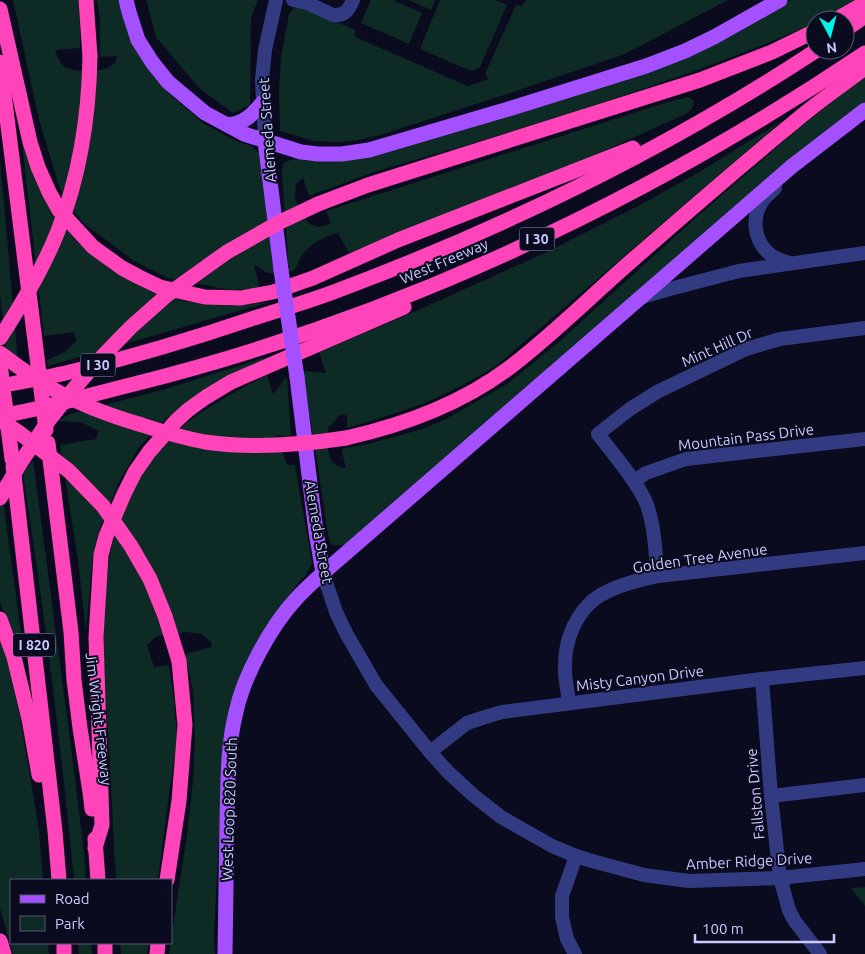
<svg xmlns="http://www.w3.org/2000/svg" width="865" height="954" font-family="Ubuntu,sans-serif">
<rect width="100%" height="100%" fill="#0b0b1f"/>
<!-- green -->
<g fill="#0d2a25">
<path d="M13,0H78L80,26V48L55,50C57,56 60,63 65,67C74,73 103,72 111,66C115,63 116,61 117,56L100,57V21L97,0H118L127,27L151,72L171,95L203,123L234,140L252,146L259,153L274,274L266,272L254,265L260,289L230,290L168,278L134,261L82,222L60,189L39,120Z"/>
<path d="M146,0H258L251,17L250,105L233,113L200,89L156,37Z"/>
<path d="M371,0H393L422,13L409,44L361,23Z"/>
<path d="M409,0H435L431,10Z"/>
<path d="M440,0H495L507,5L480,67L471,71L420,49Z"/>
<path d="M526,0H728L625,54L501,96L380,135L358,140L339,142L314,141L280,131L279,89L281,57L289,14L293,9L302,7L355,30V37L468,86L489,79L485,74L516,5L522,6Z"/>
<path d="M791,0H856L821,20H815V23C699,74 577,111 457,148C430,156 403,163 377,171C354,179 331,188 309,196L303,178L296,184L295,199L309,224L318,227L331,224L326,211L668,102L689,97L694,102L692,109L686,114L559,171L349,253L338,233C323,237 308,244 300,259C297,264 297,269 291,272L289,271L282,175L283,163L293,159L308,161L346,160L549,102L772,11Z"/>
<path d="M865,76V102L833,126L346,545H332L329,540L303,371L326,373L319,352L407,315L545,253L644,203L701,171L782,121L495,367C471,381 447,394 422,404C397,413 372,421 347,428V415H340L328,428V450L331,460L339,467L346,468L341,449L368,444L419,430L444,420L507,384L561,340L700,214L799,128Z"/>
<path d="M20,125L47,202L74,239L110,269L140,285L182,301L232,306L270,302L48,366L47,360L65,352L76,341L74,332L44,336Z"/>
<path d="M0,159L19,373H8L0,294Z"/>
<path d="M270,356L207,388L167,418L140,446L119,482L99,530L92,563L86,632L78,560L60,445L96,439L99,431L80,422L57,421L70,414L162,390Z"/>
<path d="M267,375L273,394L280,386L284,379L287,378L291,437L277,435L287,465H295L312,563L306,575L298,583L252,652L220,816L214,936L215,954H169L187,834L193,781L195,743L193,691L185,654L212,647L211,642L202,634L185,632L157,636L147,645L154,667L169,665L174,700L177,740L170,787L158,880H116C113,838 112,795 109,752C105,683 98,612 112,545C118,515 139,474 159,451C167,443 175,433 183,426C208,406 238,390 267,375Z"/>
<path d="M33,460L70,739L84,852L86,880H74C61,744 44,609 23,474Z"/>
<path d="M0,478L23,648L20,649L9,622L0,603Z"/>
<path d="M0,641L8,659L20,717L39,830L43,880H11V943H48L49,954H13L0,908Z"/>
<path d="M865,887V906L851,888Z"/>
<path d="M78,943H91L92,954H79Z"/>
<path d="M120,943H149L147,954H121Z"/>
</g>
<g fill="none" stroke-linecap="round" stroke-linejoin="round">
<!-- minor -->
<g stroke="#323b82" stroke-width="14">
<path d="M293,0L307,3L333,15C345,16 349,10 353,0"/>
<path d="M265,141L262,80L265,50L276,0"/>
<path d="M775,188C772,192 767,195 764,199C750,217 754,242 771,255C776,259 784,261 789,263"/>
<path d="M642,297L670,289L739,271L865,253"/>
<path d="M634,481L646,473L686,459L865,439"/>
<path d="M323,573L336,612L346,633L376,685L430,752L448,772L473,795L501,817L552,846L576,856L562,896V917L567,939L575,954"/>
<path d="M658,576C655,552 655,523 645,500C633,476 614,455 598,434L630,409L657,392L746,349L780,339L865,328"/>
<path d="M762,679L771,796L780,878L789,910L794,920L820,954"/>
<path d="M569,703C568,691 564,677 565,665C565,643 573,621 588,605C603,589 637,580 658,576L865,553"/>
<path d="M430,752L467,723L485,717L502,712L762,679L865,668"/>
<path d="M771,796L865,785"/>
<path d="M576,856L592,861L644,875L689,881L780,878L865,869"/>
</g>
<!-- major -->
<g stroke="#a450ff" stroke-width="15">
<path d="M126,0L129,12L138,40L152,62L168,82L205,113L244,134L301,152L318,154H342L369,150L515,107L646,66L685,51L714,37L780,0"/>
<path d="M228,125C245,123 252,115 263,102"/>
<path d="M265,141L281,270"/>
<path d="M297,377L316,532L323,573"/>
<path d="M225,954C226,910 226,865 227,821C228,785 227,748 236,712C244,675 271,626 296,599C304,590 314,581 323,573L791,167L865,110"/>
</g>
<!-- highway -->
<g stroke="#ff44b9" stroke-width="15">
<path d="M86,0L90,56"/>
<path d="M0,9L30,142L38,167L49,192L59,210L93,247L122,268L139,277L160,287L205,297L241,298L273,292L313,278L398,240L633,148"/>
<path d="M835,20L865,3"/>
<path d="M845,30L865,16"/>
<path d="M0,62L34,333"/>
<path d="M318,204L368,185L700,80L772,52L815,31"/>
<path d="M0,386C25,381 50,377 74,371C135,356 195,338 254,318C280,310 306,302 331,293C500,230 665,150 817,50"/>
<path d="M0,416C45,409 89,395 134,384C394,319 642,203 865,53"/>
<path d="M346,438C404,425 461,404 509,368C554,334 594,293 637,256C689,211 740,166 793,123C816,103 841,86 865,68"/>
<path d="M48,443L71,632L74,680L80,728L90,792L92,809"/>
<path d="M13,466L55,831L59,880"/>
<path d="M0,619L14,657L29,719L39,775"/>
<path d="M95,839L98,880"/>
<path d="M95,848L102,825L96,637L101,555L106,536L124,494L135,472L149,452L176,421L188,410L206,397L231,382L404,307"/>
<path d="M167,880L179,801L185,725L179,661"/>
<path d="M0,941L4,954"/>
<path d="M64,943V954"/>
<path d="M105,943V954"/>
<path d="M157,954L158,943"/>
</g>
<!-- major-bridge -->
<path stroke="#a450ff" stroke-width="15" d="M281,270L297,377"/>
<!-- highway-bridge -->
<g stroke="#ff44b9" stroke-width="15">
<path d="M34,333L46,430"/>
<path d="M0,338C22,304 43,269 58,231C80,175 89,115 90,56"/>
<path d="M0,353C16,365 33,378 51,388C79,404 111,416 142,425C163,432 184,438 205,442C252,449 300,445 346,438"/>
<path d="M0,364L12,459"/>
<path d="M0,420L17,431L69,471L103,506L131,546L150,579L165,616L179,661"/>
<path d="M0,498L21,462L49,420L72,391L97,362L131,327L167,295L227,252L280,222L318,204"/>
</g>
</g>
<g text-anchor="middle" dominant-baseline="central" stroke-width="4" stroke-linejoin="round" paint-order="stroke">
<!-- shield labels -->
<g fill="#0b0b1f" stroke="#9091bc" stroke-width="1">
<rect x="519.5" y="227.5" width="35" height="23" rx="4"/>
<rect x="80.5" y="353.5" width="35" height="23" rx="4"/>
<rect x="13" y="633.5" width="42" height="23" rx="4"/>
</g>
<g font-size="14" font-weight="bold" fill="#c9cbff">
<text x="537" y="239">I 30</text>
<text x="98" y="365">I 30</text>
<text x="34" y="645">I 820</text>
</g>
<!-- street labels -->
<g font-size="15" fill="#c9cbff" stroke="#0b0b1f">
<text transform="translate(267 130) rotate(-94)">Alemeda Street</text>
<text transform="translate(444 261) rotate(-23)">West Freeway</text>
<text transform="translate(717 347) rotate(-24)">Mint Hill Dr</text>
<text transform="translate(746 437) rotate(-7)">Mountain Pass Drive</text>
<text transform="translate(319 532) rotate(80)">Alemeda Street</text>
<text transform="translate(700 558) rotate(-8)">Golden Tree Avenue</text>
<text transform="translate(640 678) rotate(-7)">Misty Canyon Drive</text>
<text transform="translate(99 719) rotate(83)">Jim Wright Freeway</text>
<text transform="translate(755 794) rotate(-95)">Fallston Drive</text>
<text transform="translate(229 809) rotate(-88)">West Loop 820 South</text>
<text transform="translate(749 861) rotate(-3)">Amber Ridge Drive</text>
</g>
</g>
<!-- legend -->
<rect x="10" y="879" width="162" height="65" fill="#0b0b1f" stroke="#575879"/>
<rect x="20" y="895" width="25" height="8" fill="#a450ff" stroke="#575879"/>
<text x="55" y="904" font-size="15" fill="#c9cbff">Road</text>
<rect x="20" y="916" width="25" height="15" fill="#0d2a25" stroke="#575879"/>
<text x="55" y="929" font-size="15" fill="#c9cbff">Park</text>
<!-- north arrow -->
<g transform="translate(830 35) rotate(173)"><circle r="24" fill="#0b0b1f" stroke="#575879"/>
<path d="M0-4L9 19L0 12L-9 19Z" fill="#00f4e9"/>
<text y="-8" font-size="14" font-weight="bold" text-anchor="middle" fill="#c9cbff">N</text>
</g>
<!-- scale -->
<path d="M695 934v8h139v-8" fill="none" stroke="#c9cbff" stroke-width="2.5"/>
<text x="702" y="934" font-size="15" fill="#c9cbff" stroke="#0b0b1f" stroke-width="4" paint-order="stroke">100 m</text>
</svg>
